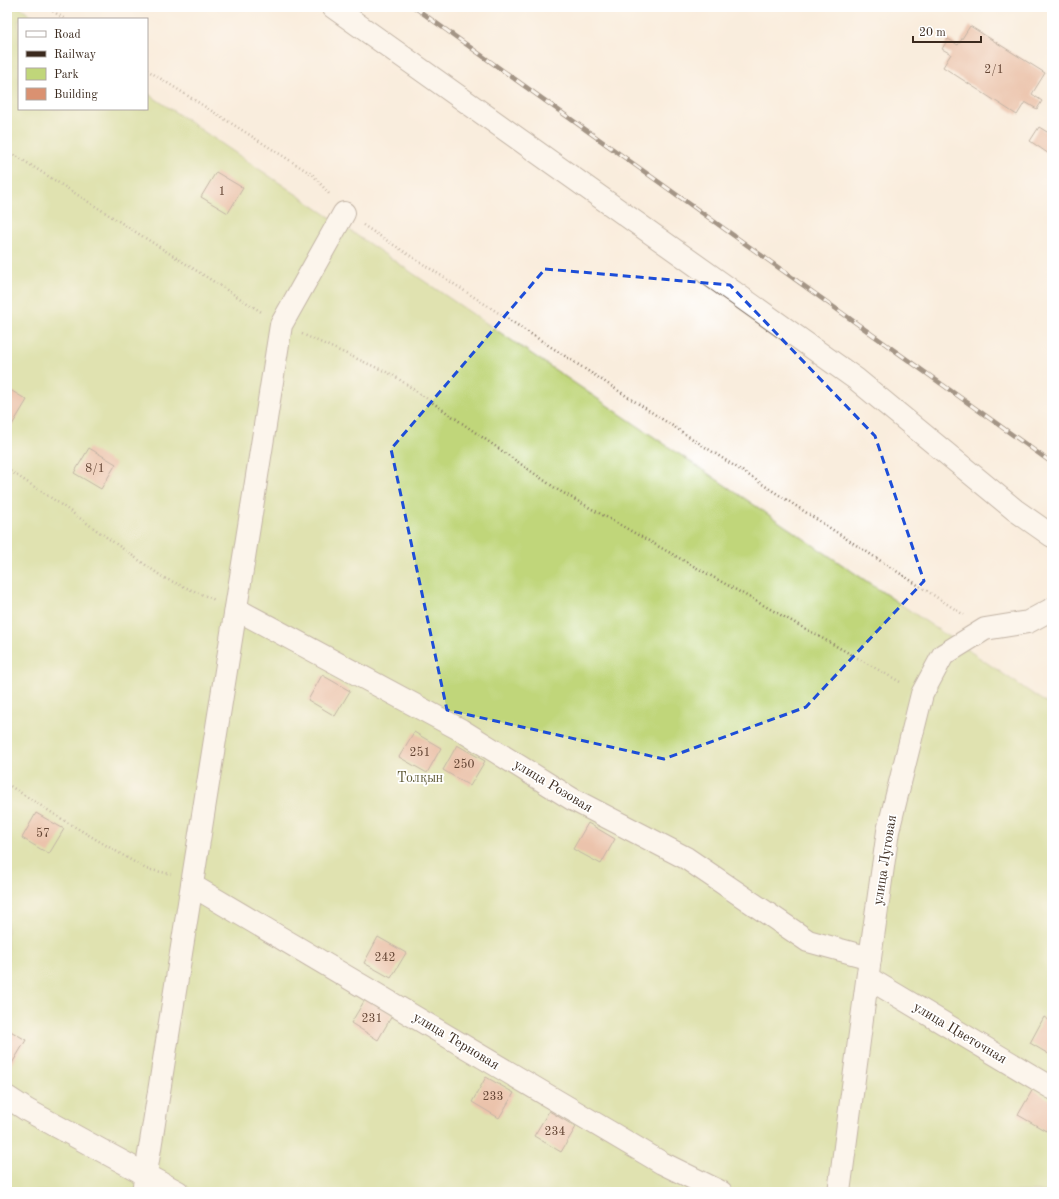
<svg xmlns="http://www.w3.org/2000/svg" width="1059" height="1199" font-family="'Old Standard TT',serif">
<rect width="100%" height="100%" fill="#fff"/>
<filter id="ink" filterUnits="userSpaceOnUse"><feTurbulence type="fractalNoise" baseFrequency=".025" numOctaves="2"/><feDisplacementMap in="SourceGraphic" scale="8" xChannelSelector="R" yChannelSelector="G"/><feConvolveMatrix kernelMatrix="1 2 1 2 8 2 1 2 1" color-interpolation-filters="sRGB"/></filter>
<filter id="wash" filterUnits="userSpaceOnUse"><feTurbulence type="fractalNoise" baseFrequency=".012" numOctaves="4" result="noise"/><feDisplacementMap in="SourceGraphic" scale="16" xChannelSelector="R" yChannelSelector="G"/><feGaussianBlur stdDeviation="0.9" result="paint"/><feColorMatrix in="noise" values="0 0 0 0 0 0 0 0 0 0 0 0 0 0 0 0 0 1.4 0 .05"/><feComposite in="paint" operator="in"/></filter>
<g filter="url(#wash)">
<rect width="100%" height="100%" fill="#f9eddd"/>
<!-- green -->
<path fill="#c0d67a" stroke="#7e804c" d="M7,7H20L37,19H19V109H147V93L1052,707V1192H7Z"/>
<g id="blocks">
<!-- building -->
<g fill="#da9171">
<path d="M970,26L1045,73L1032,94L1042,101L1037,109L1025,102L1017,115L943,67L951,54L942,49L948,39L958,45Z"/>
<path d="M1039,127L1052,135V156L1030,141Z"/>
<path d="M216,172L243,188L228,213L201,197Z"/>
<path d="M7,388L27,400L12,425L7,422Z"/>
<path d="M89,448L116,464L101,489L74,473Z"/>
<path d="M322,675L350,691L335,716L308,700Z"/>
<path d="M414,732L441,748L427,773L399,757Z"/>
<path d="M457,745L485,761L470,786L443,770Z"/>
<path d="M36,813L64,829L49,854L22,838Z"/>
<path d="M588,823L615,839L601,864L573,849Z"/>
<path d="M378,937L406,953L391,978L364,963Z"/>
<path d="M366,998L393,1014L378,1040L351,1023Z"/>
<path d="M1044,1017L1052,1022V1056L1030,1043Z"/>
<path d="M7,1029L26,1040L11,1065L7,1062Z"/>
<path d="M486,1077L514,1093L499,1118L472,1102Z"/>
<path d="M1033,1089L1052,1101V1120L1046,1131L1018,1115Z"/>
<path d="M549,1111L576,1127L561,1152L534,1136Z"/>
</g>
</g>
</g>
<g filter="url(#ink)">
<use href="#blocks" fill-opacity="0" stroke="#7e6e61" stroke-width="1"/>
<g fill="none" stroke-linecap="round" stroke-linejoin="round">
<defs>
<g id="minor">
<path d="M333,7L856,379L1015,510L1052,536"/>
<path d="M236,609L461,730L572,799L686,858L808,941L870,958"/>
<path d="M193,886L662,1163L721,1192"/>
<path d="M868,978L1052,1088"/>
<path d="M7,1097L27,1110L178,1192"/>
<path d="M143,1192L281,325L344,213"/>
<path d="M839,1192L870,958L888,831L922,694L943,655L985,629L1028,622L1052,609"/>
</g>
</defs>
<!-- minor casing -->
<use href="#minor" stroke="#7e6e61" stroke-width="24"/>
<!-- path -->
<g stroke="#7e6e61" stroke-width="2.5" stroke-dasharray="1 3" stroke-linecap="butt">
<path d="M46,7L65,19"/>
<path d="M147,70L313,175L330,195"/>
<path d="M7,150L263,313"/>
<path d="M363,225L964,615"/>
<path d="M302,334L393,375L558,490L902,683"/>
<path d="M7,469L50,497L164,578L215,600"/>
<path d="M7,784L65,821L146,869L171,874"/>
</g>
<!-- minor -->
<use href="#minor" stroke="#fff" stroke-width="22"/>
<defs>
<path id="rail" d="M414,7L1052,463"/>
</defs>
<!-- rail casing -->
<use href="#rail" stroke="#3b2a1e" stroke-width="4.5"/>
<!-- rail -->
<use href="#rail" stroke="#fff" stroke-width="3" stroke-dasharray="9" stroke-linecap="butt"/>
</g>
</g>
<!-- marked area -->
<path d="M0 0H1059V1199H0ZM545,269L730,285L875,436L924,581L806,707L664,759L447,710L391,449Z" fill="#f9eddd" fill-opacity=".55" fill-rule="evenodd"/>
<path fill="none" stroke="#1d4ed8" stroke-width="3" stroke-dasharray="8 5" stroke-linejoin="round" d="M545,269L730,285L875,436L924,581L806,707L664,759L447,710L391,449Z"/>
<g text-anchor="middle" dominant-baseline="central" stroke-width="3.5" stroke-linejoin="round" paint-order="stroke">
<!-- number labels -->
<g font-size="12" fill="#634433">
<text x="994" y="70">2/1</text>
<text x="222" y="192">1</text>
<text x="95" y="469">8/1</text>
<text x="420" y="753">251</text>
<text x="464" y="765">250</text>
<text x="43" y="834">57</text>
<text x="385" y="958">242</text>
<text x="372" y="1019">231</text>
<text x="493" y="1097">233</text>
<text x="555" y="1132">234</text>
</g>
<!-- park labels -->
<g font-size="14" fill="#635e3a" stroke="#fff">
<text x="420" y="778">Толқын</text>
</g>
<!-- street labels -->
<g font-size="14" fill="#3b2a1e" stroke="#fff">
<text transform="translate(553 786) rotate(31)">улица Розовая</text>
<text transform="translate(885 860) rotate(-81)">улица Луговая</text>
<text transform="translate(960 1033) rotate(31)">улица Цветочная</text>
<text transform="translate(456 1041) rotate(31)">улица Терновая</text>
</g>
</g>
<!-- margin -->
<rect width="1059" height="1199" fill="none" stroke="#fff" stroke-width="24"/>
<!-- legend -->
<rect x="18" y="18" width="130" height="92" fill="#ffffff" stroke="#b1aaa5"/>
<rect x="26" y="31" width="20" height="6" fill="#ffffff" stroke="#b1aaa5"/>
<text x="54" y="38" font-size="12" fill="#3b2a1e">Road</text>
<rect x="26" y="51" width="20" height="6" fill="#3b2a1e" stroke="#b1aaa5"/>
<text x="54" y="58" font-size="12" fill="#3b2a1e">Railway</text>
<rect x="26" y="68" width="20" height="12" fill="#c0d67a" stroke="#b1aaa5"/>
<text x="54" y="78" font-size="12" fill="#3b2a1e">Park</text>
<rect x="26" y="88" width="20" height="12" fill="#da9171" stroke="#b1aaa5"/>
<text x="54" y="98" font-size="12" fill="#3b2a1e">Building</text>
<!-- scale -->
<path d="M913 36v6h68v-6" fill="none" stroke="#3b2a1e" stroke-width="2"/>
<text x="919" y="36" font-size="12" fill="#3b2a1e" stroke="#ffffff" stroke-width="3" paint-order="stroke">20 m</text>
</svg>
